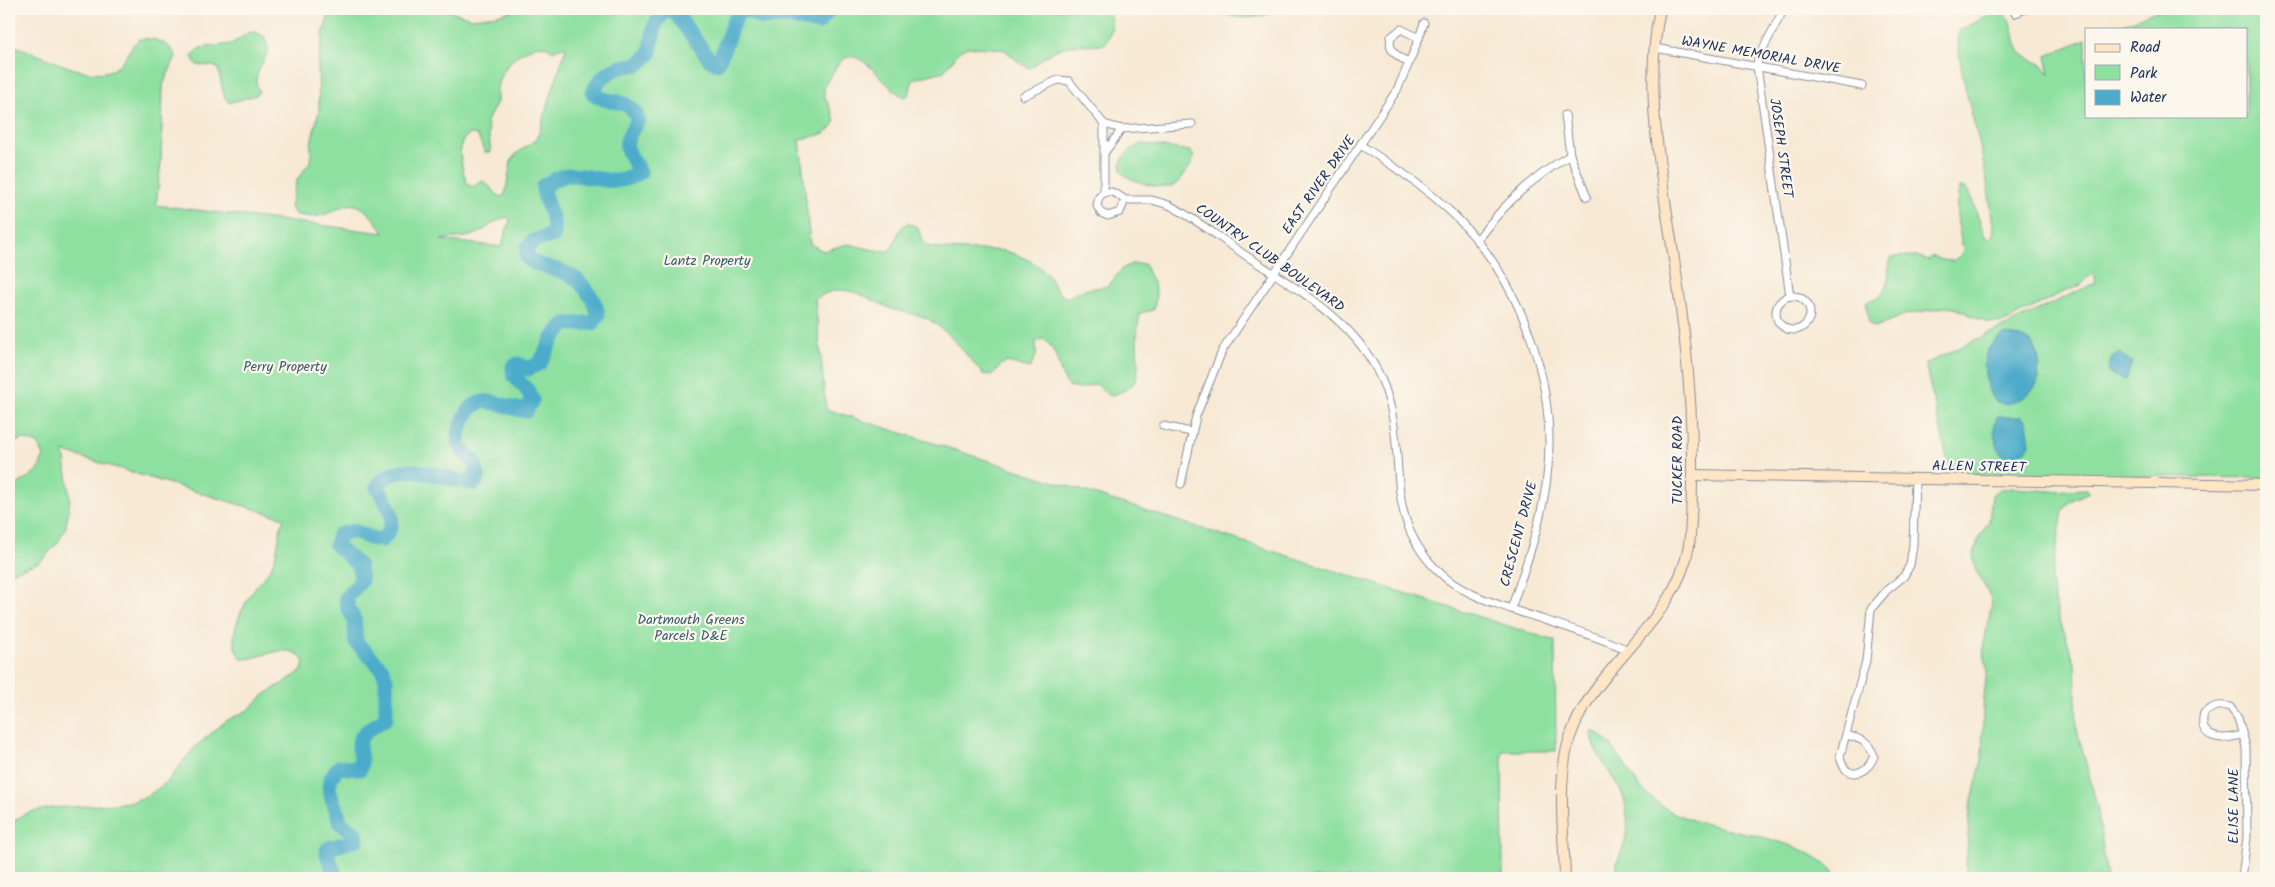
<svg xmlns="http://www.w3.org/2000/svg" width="2275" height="887" font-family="Kalam,sans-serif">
<rect width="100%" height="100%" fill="#fbf7ec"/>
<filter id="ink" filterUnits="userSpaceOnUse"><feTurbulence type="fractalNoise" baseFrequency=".02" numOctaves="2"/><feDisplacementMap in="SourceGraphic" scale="10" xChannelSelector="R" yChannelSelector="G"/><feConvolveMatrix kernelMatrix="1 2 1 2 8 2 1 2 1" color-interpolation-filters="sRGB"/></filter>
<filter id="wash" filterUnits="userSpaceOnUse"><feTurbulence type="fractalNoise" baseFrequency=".0096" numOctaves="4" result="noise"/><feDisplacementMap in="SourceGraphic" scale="20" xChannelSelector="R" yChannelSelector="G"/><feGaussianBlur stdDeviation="1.12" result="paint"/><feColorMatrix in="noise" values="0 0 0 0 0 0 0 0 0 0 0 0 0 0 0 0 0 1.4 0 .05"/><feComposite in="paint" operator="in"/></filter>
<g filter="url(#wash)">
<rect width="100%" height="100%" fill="#f7e9d4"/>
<!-- green -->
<g fill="#8ee0a0" stroke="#54887f" fill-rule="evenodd">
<path d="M331,9H443L471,18L497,15L518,9H1105C1114,19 1113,31 1106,43C1096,48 1085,43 1075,45C1050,49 1049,55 1030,68L1021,64L1005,50L994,48L967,47L960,51L944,71L917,78L912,82L909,94L905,97C884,91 858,34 836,67C814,100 827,91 835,122C829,136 813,136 800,139L810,244L823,251L848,244L874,250L889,251C898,242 896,228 908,223L917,227C921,233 920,240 925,244C936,254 991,247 1009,252C1020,256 1035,262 1043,270C1053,279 1053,293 1067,298L1083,290L1108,286L1122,269L1131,264H1145C1151,285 1161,285 1153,310L1140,313C1139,317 1136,339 1137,343C1138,374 1144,386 1109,396L1096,384L1079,389L1070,387C1056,374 1060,349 1043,339L1036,342V356L1030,368L1006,362C996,367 997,378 983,374C966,355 950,332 928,319C919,314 905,313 895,310C866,300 847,278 815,299L826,409L1555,641L1556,751H1502L1503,878H9V825L21,816L30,812L52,808L115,804L134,801L149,795L167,782L194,748L226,721L248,710L264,695L302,671L304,662C291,638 261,660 242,659C222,640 245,602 257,585C262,578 270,572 273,563C279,548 278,532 284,518L64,452L70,499L66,527L57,544L40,562L9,573V491L38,470L44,456L38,444L23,439L9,444V45C37,50 83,82 112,70C124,65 129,47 139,39C154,37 170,43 176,56L163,85L161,162L156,205L384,233C344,173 343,229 295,214L290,207L297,180L310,162L311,155V143L319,111L318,63L323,34ZM537,45L546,46L553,51L562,47L566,48L537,139L516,154L511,162L505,195L500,197L485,182L482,181L473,187L467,184C463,170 453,142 470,134L477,135L485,152H491L487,121L497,102V88L499,80L506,67L516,56ZM508,217L510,220L501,247L441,240C452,237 465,239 476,234C488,229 495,219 508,217Z"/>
<path d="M1214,9H1277C1263,21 1228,20 1214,9Z"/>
<path d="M2161,9H2266V478L1951,474L1925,364L2095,283L2093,272L2081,285L2057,295L2002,323L1986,322L1955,308L1946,307L1904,315L1875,327L1869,324L1866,303C1872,298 1878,299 1883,292C1892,282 1886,267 1892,257L1916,256L1928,260L1933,256L1942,260L1953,261L1962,254L1963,250C1959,229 1953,208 1960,187L1965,188L1970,194L1985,237L1991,239L1994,232C1990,202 1986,171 1979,142C1974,121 1952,46 1960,30C1976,25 1987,10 2003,14C2024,31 2002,53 2042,64L2050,75L2046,56L2086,39V116H2246V29H2112Z"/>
<path d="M255,32L264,36L268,49C265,63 250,77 259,91L256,95L229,103L224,96L218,68L213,66L197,65L192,57L200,48L231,44L248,33Z"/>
<path d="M1143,144L1190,151L1193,155C1194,161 1190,167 1186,172C1183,176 1180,181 1176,184C1166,193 1131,181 1122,173C1116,160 1131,147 1143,144Z"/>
<path d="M2014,488L2050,491L2087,489L2089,492L2070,501L2063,511L2051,581L2058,615L2075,663L2077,730L2097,805L2107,878H1965L1970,808L1982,759L1983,707L1987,669L1983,648L1992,603L1990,596L1975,569L1973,557L1979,537L1989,521L1992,495L1999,489Z"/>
<path d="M1592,730C1611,739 1622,762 1634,779C1643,792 1659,806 1674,813C1715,833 1815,836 1837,878H1617C1613,864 1623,852 1626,838C1629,826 1627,810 1624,799C1619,781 1586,746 1592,730Z"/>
</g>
<!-- water -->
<g fill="#4babca" stroke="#336d94">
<path d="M2004,335C2028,336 2040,344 2039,369C2038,373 2039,379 2037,384C2028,400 1996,415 1989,391C1982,367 1980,348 2004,335Z"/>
<path d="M2119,353L2132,362L2126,380L2109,374C2107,367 2112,354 2119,353Z"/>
<path d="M1998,417H2022L2027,422L2030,444C2004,486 1986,429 1998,417Z"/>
</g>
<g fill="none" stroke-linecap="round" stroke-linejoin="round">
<!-- river -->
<g stroke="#4babca" stroke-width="15">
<path d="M666,9L674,11L710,60L717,63C728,46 728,25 741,10L749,11L762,18L788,17L818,23L830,9"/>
<path d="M337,878C319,838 325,853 357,839L356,833L340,823C337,801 318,788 339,767L360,769C363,760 359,754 359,745C359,732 377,725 386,718V679L382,669L356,642L354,619L348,609L346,598L361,581L359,566L336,545L339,535C361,525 363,541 382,540C401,521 388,505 377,487C398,454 444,481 475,483L478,477C477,473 476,466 474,462C468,454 460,451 458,440C457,435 461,427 463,422C476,387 500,407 526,411L532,400L528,391L514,376L513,367L518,364L528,369L540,363L553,338L565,324L593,323L598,316C596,299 581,278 563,272C549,267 538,267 527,258V248L533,241L554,235C555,212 544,206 543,186C550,182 560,176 568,175C594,174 615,190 640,172C625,146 620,148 638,120C632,96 607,106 593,93C601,72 618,66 639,64L650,53L655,25L665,9"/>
</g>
</g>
</g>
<g filter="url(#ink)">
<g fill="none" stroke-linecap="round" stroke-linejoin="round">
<defs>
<g id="street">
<path d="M1784,9L1758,58L1757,66L1790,296"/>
<path d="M2013,9L2015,13L2025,9"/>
<path d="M1655,48L1862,86"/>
<path d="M1409,63L1419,38"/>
<path d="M1023,96L1058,80L1069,81L1104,124"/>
<path d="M1565,115L1570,155"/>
<path d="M1122,129L1192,124"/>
<path d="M1362,146C1394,166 1426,188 1453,214C1523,282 1560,388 1546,485C1540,527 1525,568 1511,609"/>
<path d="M1104,193V124L1122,129L1105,152"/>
<path d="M1125,200C1116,193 1109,187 1099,197L1097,206L1101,213L1108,216L1120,212L1125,200H1152L1169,205C1196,219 1220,238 1245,255C1303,293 1368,327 1388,398C1407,462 1383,517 1438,571C1459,592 1486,600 1514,610C1552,623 1592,634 1628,650"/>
<path d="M1477,240C1506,202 1530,180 1570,155L1587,197"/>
<circle cx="1793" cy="313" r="17"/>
<path d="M1163,426L1191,432"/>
<path d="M1181,484L1196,416L1222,351L1397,90L1409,63C1398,56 1387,52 1391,37L1401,29L1419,38L1424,23"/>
<path d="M1847,735C1861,739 1869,742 1874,756C1867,776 1844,781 1840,756L1866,661L1871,609L1887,590L1904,576L1910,565L1913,545L1915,480"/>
<path d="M2241,735C2221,741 2197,739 2204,713C2213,706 2220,704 2230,707L2238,718L2246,747L2247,837L2242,878"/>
</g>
<g id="secondary">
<path d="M1692,475L2266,485"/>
<path d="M1565,878C1564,832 1555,772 1573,729C1600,662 1677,620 1689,545C1692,521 1692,496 1692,472C1693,389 1682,309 1669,227C1658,155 1645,82 1660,9"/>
</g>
</defs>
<!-- street casing -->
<use href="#street" stroke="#898c99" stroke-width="9"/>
<!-- secondary casing -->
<use href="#secondary" stroke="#898c99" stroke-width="12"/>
<!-- street -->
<use href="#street" stroke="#fff" stroke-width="7"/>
<!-- secondary -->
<use href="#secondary" stroke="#fee5c5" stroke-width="10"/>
</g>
</g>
<g text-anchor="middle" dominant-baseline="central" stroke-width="4.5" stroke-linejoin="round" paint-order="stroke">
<!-- street labels -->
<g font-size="14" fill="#1b2f5e" stroke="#fbf7ec">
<text transform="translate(1761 55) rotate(10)">WAYNE MEMORIAL DRIVE</text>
<text transform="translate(1781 148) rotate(82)">JOSEPH STREET</text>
<text transform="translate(1319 185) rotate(-55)">EAST RIVER DRIVE</text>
<text transform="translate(1270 258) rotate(35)">COUNTRY CLUB BOULEVARD</text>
<text transform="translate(1678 460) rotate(-90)">TUCKER ROAD</text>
<text transform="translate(1979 467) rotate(1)">ALLEN STREET</text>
<text transform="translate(1519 534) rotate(-75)">CRESCENT DRIVE</text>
<text transform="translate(2234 806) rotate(-90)">ELISE LANE</text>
</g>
<!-- park labels -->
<g font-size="14" fill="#385b6e" stroke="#fbf7ec">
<text x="707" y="261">Lantz Property</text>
<text x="285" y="367">Perry Property</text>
<text x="691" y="620">Dartmouth Greens<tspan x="691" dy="16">Parcels D&amp;E</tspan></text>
</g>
</g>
<!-- margin -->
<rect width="2275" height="887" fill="none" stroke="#fbf7ec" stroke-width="30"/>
<!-- legend -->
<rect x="2085" y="28" width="162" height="90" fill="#fbf7ec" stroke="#a1a7b3"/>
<rect x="2095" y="44" width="25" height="8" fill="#fee5c5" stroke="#a1a7b3"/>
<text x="2130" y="52" font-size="15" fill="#1b2f5e">Road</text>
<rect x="2095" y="65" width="25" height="15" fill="#8ee0a0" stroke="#a1a7b3"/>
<text x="2130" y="78" font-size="15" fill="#1b2f5e">Park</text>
<rect x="2095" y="90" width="25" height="15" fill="#4babca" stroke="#a1a7b3"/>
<text x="2130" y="102" font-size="15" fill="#1b2f5e">Water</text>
</svg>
